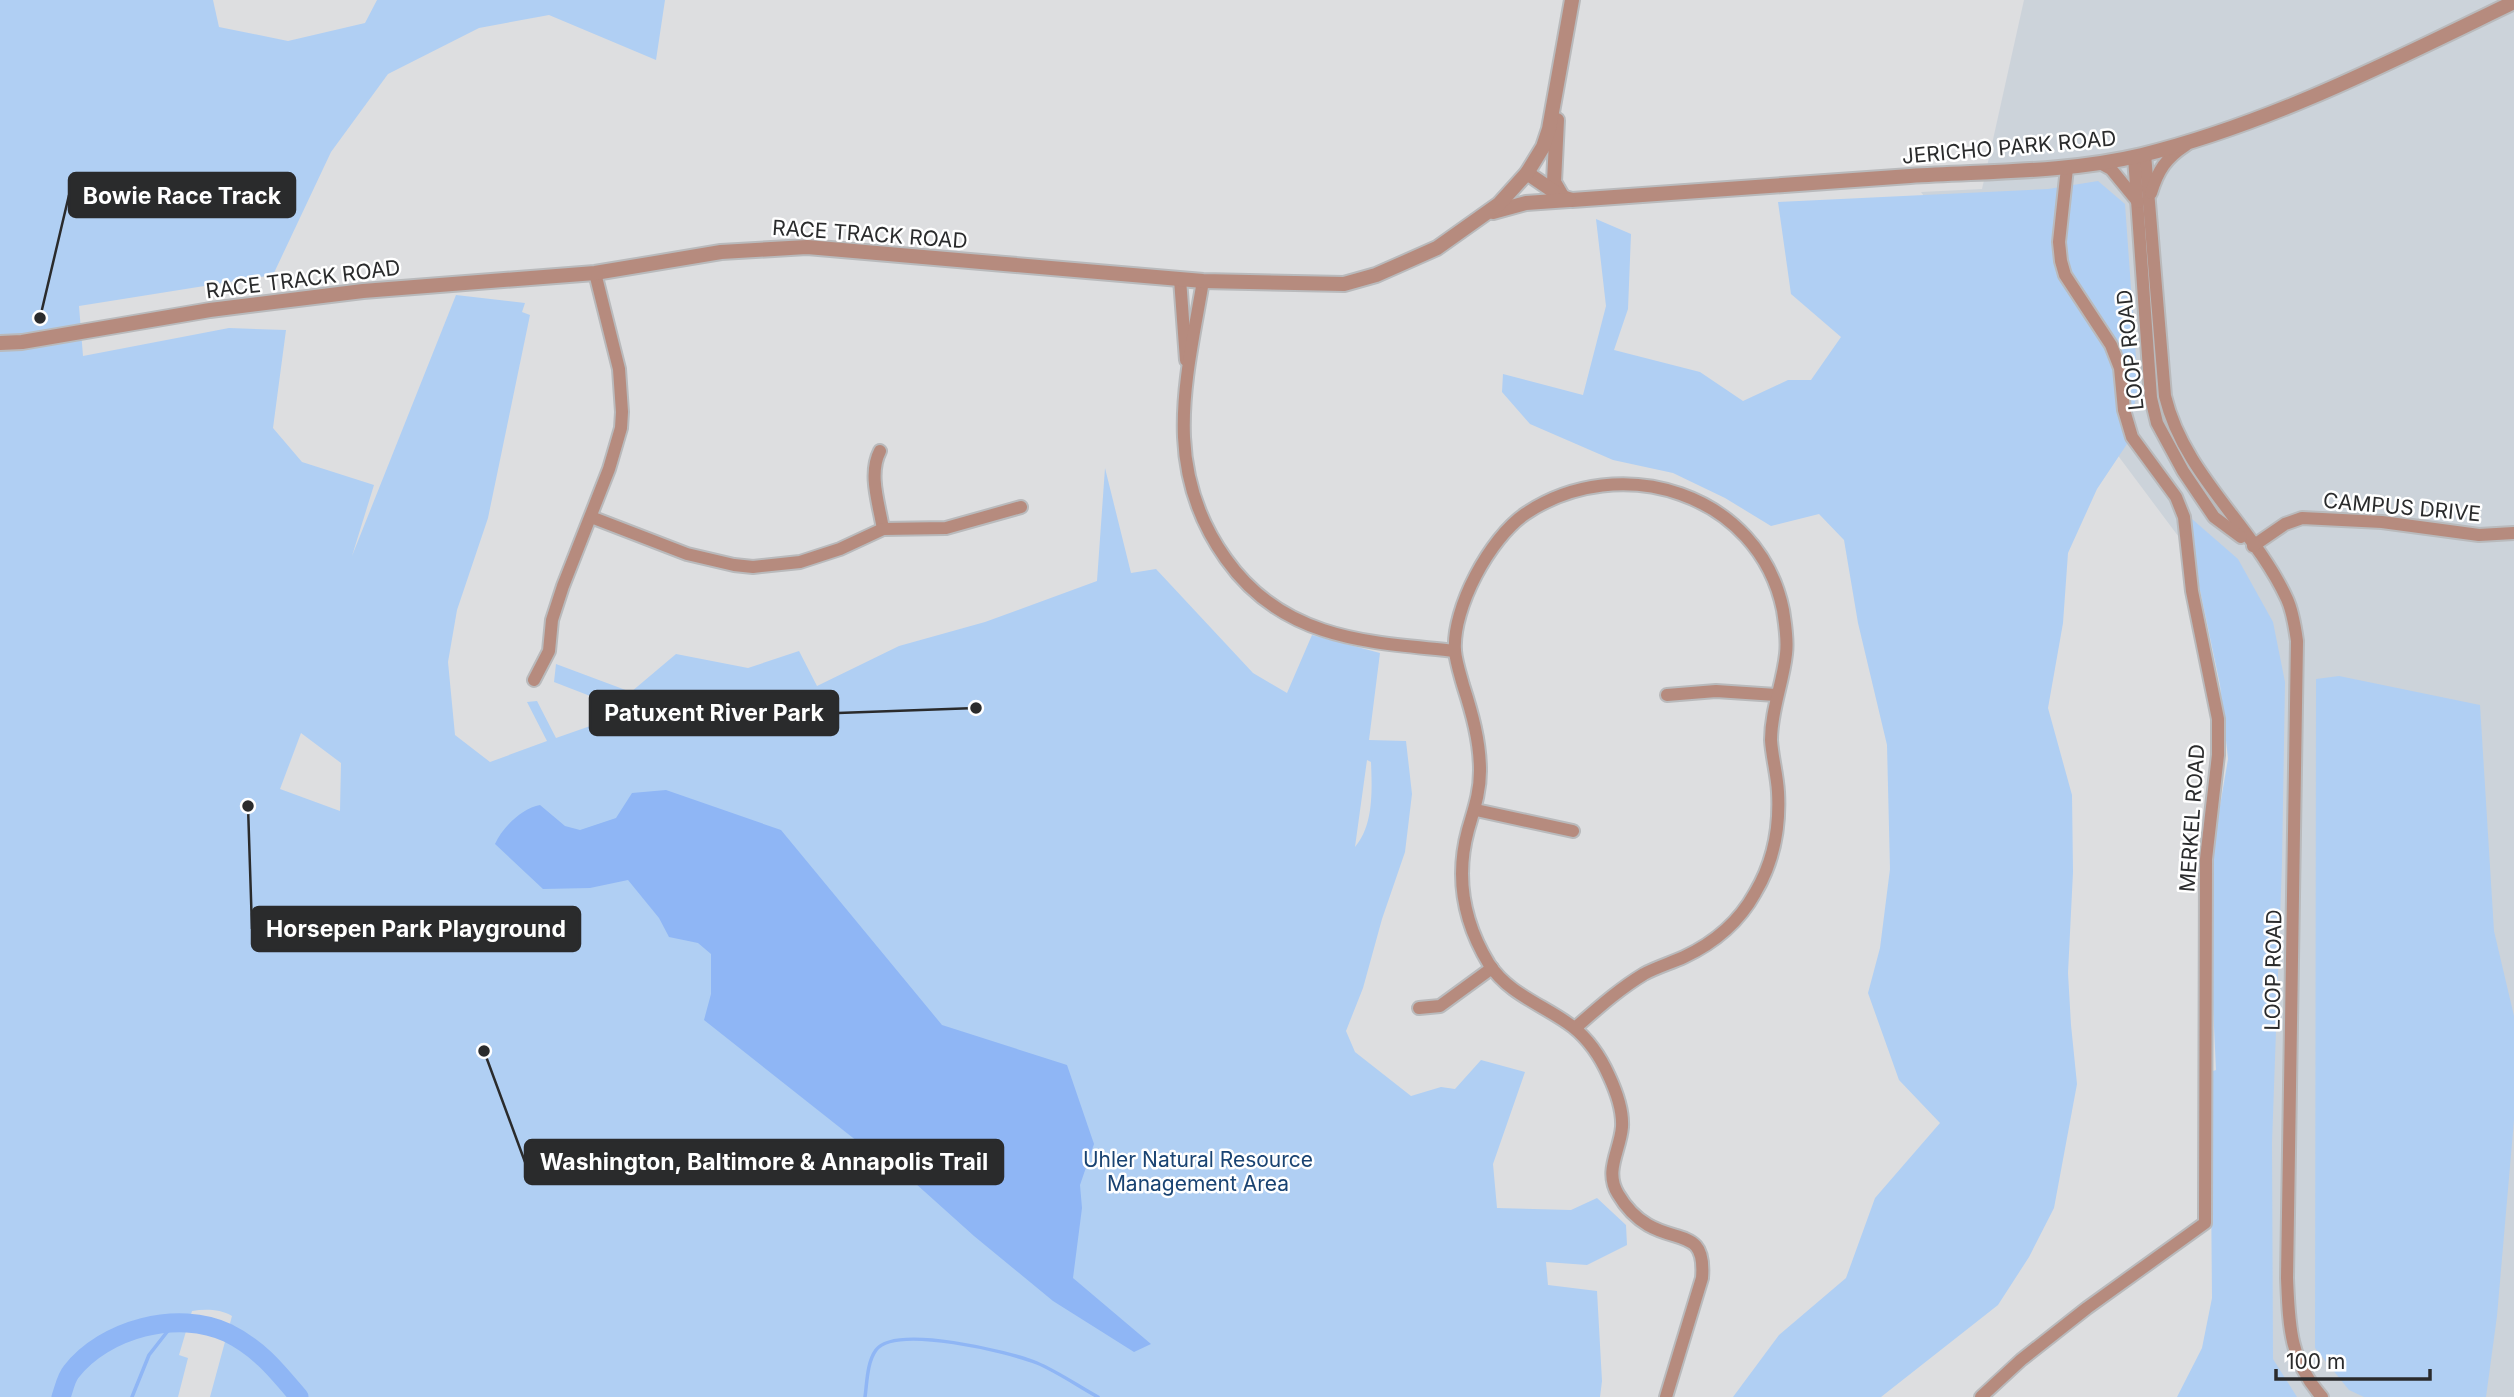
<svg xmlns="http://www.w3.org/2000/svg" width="2514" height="1397" font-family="Inter,sans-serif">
<rect width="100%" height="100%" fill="#dddee0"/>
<!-- built -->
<path fill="#ccd3da" d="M2024,0H2514V1397H2257L2247,631L2196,560L1921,192L1982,189Z"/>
<!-- green -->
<g fill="#b0cff3" fill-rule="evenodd">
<path d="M0,0H213L219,27L288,41L365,23L377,0H665L656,60L549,15L479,28L388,74L331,152L273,275L79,306L83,356L229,328L286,330L273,428L302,462L374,485L352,556L456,295L525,303L522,312L530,315L488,518L457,610L448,662L455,735L490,762L547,741L527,702L537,701L556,738L596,724L616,706L554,682L556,664L631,692L676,654L748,668L799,651L817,686L899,646L985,622L1097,581L1105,468L1131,573L1156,569L1253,673L1287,693L1312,635L1380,653L1369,740L1406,741L1412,794L1405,852L1382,919L1363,988L1346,1031L1355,1052L1411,1096L1441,1087L1455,1089L1481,1060L1525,1072L1493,1164L1497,1208L1571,1210L1597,1198L1626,1225L1627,1245L1587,1265L1546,1262L1548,1285L1597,1291L1602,1381L1600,1397H210L232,1316C220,1309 205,1309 192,1311L179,1355L188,1358L178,1397H0ZM301,733L341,763L340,811L280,789ZM1367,760L1371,762C1372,789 1374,825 1355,847Z"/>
<path d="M2098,181L2125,204L2138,386L2127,444L2097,489L2068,553L2063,623L2048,708L2072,795L2073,872L2068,973L2071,1025L2077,1084L2054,1208L2029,1257L1998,1305L1881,1397H1733L1779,1335L1846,1278L1875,1198L1940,1123L1899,1080L1868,993L1880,948L1890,869L1887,745L1858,623L1844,540L1819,514L1771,526L1725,498L1673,473L1613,460L1530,424L1502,392L1503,374L1583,395L1606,306L1596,219L1631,234L1628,309L1614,350L1700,372L1743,401L1788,380H1811L1841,337L1791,294L1778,202L2048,189Z"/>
<path d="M2192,519L2238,559L2273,622L2285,682L2282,863L2272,1143L2273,1359L2297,1397H2177L2202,1348L2212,1298L2210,1072L2216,1070L2209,918L2215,835L2228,759L2220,685L2194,562Z"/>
<path d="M2339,676L2480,705L2494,931L2514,1016V1120L2497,1316L2486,1397H2364L2349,1390L2315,1348L2316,679Z"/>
</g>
<!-- water -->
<path fill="#8fb6f5" d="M666,790L781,830L942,1025L1067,1065L1094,1144L1080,1185L1082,1208L1073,1278L1151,1344L1134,1352L1053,1301L974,1236L915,1183L862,1145L704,1020L711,994V954L698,943L669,937L659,918L628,880L590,888L543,889L495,844C502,828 522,808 540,805L565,826L580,830L616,818L632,793Z"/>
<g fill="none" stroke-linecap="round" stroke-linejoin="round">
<!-- stream -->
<g stroke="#8fb6f5" stroke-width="3.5">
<path d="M132,1397L149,1355L174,1323"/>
<path d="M865,1397C867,1383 867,1362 876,1350C895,1324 1010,1352 1037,1363C1058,1372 1078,1386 1098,1397"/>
</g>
<!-- river -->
<path stroke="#8fb6f5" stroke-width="19" d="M61,1397C64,1389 66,1378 71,1372C104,1329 178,1309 228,1333C260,1349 277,1371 299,1397"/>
<defs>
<g id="minor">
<path d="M2145,154L2165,396C2184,475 2254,527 2287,599C2293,612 2295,627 2297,641L2287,1278C2289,1324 2289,1360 2322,1397"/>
<path d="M2134,157L2151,398L2157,423L2183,471L2214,517L2241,537"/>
<path d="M2100,163L2111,169L2138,202"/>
<path d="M2151,193C2158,170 2166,158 2186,145"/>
<path d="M1180,279L1186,360"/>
<path d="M1203,281C1186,381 1161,468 1226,559C1250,593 1283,617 1323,630C1365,644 1411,646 1455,651"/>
<path d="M880,451C868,474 879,504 883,529"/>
<path d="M591,517L687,554L734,565L753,567L800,562L840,549L883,529L946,528L1021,507"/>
<path d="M2253,546L2285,524L2302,518L2382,522L2479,535L2514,533"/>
<path d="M534,680L549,651L552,620L563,586L609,469L621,428L622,412L619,369L595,273"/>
<path d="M1667,695L1716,691L1776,695"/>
<path d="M1476,810L1573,831"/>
<path d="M1419,1008L1440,1006L1492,968"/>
<path d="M1575,1028C1597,1009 1619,989 1644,974C1657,967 1671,963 1684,957C1714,943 1739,922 1755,893C1773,863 1780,827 1778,792C1777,774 1772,757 1771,740C1771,710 1783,683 1786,654C1788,639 1785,624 1783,610C1759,493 1620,450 1525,514C1490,538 1452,608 1455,651C1456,662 1460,674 1463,685C1472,713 1480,741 1480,771C1480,793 1474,809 1468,830C1455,878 1464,923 1489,964C1509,995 1546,1006 1573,1027C1588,1039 1601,1058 1609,1076C1616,1091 1623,1110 1622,1127C1620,1151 1604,1171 1618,1194C1625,1206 1636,1218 1648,1225C1679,1243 1706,1230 1702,1278L1666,1397"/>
<path d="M1981,1397L2021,1360L2087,1308L2205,1223L2206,859L2218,755V719L2192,591L2184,517L2176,497L2132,437L2124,410L2120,368L2111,345L2065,275L2061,261L2059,242L2067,168"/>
</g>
<g id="tertiary">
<path d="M1557,120L1554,182L1562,196"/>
<path d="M1527,173L1562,197L1572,200C1685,192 1798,184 1910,176C1988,171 2066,173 2142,155C2272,123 2394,60 2514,2"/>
<path d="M1493,212L1526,203L1569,200"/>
<path d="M0,343L22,342L210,310L363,291L595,273L721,252L807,247L1203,281L1344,284L1376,275L1437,248L1499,204L1527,173L1543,147L1549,129L1572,0"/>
</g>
</defs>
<!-- minor casing -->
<use href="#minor" stroke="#b9babc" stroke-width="16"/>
<!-- tertiary casing -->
<use href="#tertiary" stroke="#b9babc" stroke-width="18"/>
<!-- minor -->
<use href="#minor" stroke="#b68b7e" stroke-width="12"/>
<!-- tertiary -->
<use href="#tertiary" stroke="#b68b7e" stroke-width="14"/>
</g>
<g text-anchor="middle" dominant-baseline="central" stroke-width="5" stroke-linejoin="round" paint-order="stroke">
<!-- street labels -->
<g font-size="21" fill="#2a2b2c" stroke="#fff">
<text transform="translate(2009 147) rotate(-5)">JERICHO PARK ROAD</text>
<text transform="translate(870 234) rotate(4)">RACE TRACK ROAD</text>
<text transform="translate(303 279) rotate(-7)">RACE TRACK ROAD</text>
<text transform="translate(2130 350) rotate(-96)">LOOP ROAD</text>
<text transform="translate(2402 507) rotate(5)">CAMPUS DRIVE</text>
<text transform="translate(2192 818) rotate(-86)">MERKEL ROAD</text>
<text transform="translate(2273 970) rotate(-89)">LOOP ROAD</text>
</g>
<!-- park labels -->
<g font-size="21" fill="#194372" stroke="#fff">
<text x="1198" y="1159">Uhler Natural Resource<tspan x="1198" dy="24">Management Area</tspan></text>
</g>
</g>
<!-- callouts -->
<path fill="none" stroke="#2a2b2c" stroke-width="2.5" d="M40 318L69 195M976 708L838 713M248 806L252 929M484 1051L525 1162"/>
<g fill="#2a2b2c" stroke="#fff" stroke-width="2.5">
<circle cx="40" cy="318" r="7"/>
<circle cx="976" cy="708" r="7"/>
<circle cx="248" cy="806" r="7"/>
<circle cx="484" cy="1051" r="7"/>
</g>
<g fill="#2a2b2c" stroke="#2a2b2c" stroke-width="2.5">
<rect x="69" y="173" width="226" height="44" rx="7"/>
<rect x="590" y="691" width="248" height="44" rx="7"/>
<rect x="252" y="907" width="328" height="44" rx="7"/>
<rect x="525" y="1140" width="478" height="44" rx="7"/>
</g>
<g font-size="23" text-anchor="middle" font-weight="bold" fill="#fff">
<text x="182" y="204">Bowie Race Track</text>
<text x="714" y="721">Patuxent River Park</text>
<text x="416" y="937">Horsepen Park Playground</text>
<text x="764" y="1170">Washington, Baltimore &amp; Annapolis Trail</text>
</g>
<!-- scale -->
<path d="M2276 1369v10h154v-10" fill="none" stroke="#2a2b2c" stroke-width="3.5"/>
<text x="2286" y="1369" font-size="21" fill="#2a2b2c" stroke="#ffffff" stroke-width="5" paint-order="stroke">100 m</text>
</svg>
